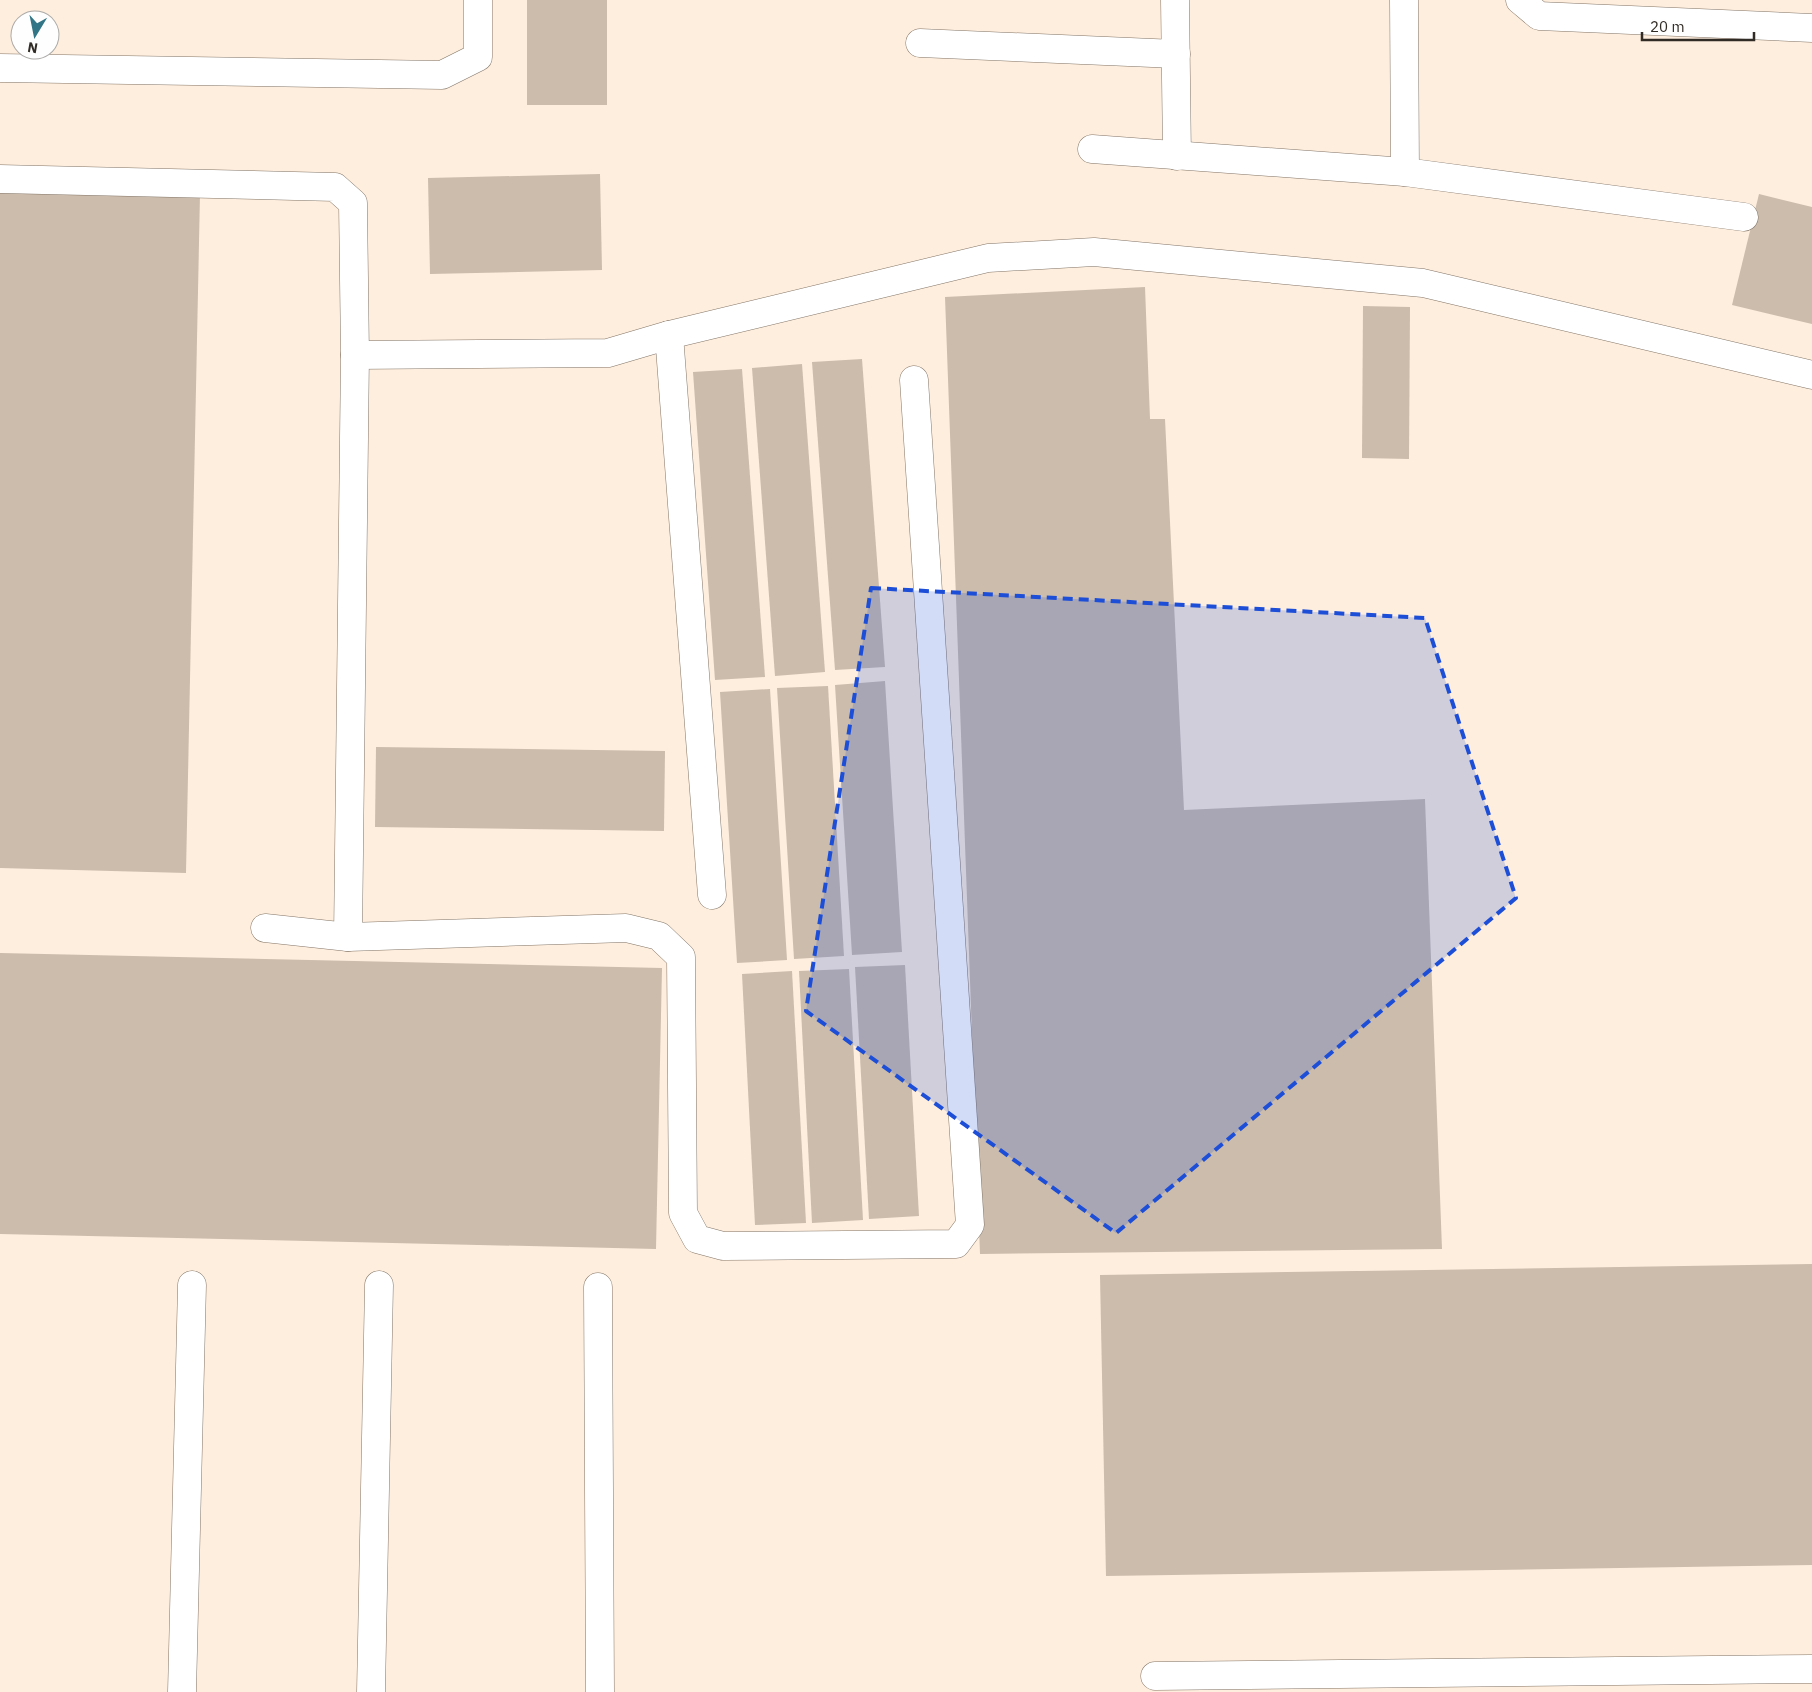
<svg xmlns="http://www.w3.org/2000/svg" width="1812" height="1692" font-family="'IBM Plex Sans',sans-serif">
<rect width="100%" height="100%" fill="#feeede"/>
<!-- building -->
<g fill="#cbbcac">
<rect x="527" y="0" width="80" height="105"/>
<path d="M600,174L602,270L430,274L428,178Z"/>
<path d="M0,189L200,194L186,873L0,868Z"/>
<path d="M1759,194L1812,207V324L1732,305Z"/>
<path d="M1145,287L1150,419H1165L1184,810L1425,799L1442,1249L980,1254L945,297Z"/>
<path d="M1363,306L1410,307L1409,459L1362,458Z"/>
<path d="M862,359L885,667L835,670L812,362Z"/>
<path d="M802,364L825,672L775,676L752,368Z"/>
<path d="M742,369L765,677L715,680L693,372Z"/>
<path d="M885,681L902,952L852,955L835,685Z"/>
<path d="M828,686L844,956L794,959L777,688Z"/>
<path d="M770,689L787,960L737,963L720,692Z"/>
<path d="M376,747L665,751L664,831L375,827Z"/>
<path d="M0,953L662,968L656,1249L0,1234Z"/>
<path d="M905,965L919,1216L869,1219L855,967Z"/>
<path d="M849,969L863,1220L812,1223L799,971Z"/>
<path d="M792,971L806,1223L755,1225L742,974Z"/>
<path d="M1812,1264V1565L1106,1576L1100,1275Z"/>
</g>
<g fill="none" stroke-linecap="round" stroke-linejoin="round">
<defs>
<g id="minor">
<path d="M1175,0L1177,156"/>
<path d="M1404,0L1405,172"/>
<path d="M1520,0L1539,16L1812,28"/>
<path d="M920,43L1176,54"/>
<path d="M0,68L442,75L478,57V0"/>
<path d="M1092,149L1405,172L1744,217"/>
<path d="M0,179L335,187L353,203L355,355L348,937"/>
<path d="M669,335L712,895"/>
<path d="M355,355L608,353L669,335L988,258L1094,252L1423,283L1812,375"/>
<path d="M265,928L348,937L626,928L659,936L681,957L683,1213L697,1239L723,1246L956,1244L970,1225L914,380"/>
<path d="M598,1287L600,1692"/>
<path d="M1155,1676L1812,1669"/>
<path d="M182,1692L192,1285"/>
<path d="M371,1692L379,1285"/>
</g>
</defs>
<!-- minor casing -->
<use href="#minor" stroke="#837567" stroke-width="29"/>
<!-- minor -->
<use href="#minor" stroke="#fff" stroke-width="28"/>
</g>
<!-- marked area -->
<path fill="#1d4ed8" fill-opacity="0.2" stroke="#1d4ed8" stroke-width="4" stroke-dasharray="10 6" stroke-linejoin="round" d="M871,588L1425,618L1516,898L1116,1233L806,1011Z"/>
<!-- north arrow -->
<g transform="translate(35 35) rotate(190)"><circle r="24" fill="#fefefe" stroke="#acaaa7"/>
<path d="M0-4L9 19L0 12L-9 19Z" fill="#327586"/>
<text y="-8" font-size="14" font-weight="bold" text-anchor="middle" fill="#312b25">N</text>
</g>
<!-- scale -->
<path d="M1642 32v8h112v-8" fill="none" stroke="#312b25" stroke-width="2.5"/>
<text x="1650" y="32" font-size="15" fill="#312b25" stroke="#fefefe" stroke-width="4" paint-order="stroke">20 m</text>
</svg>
